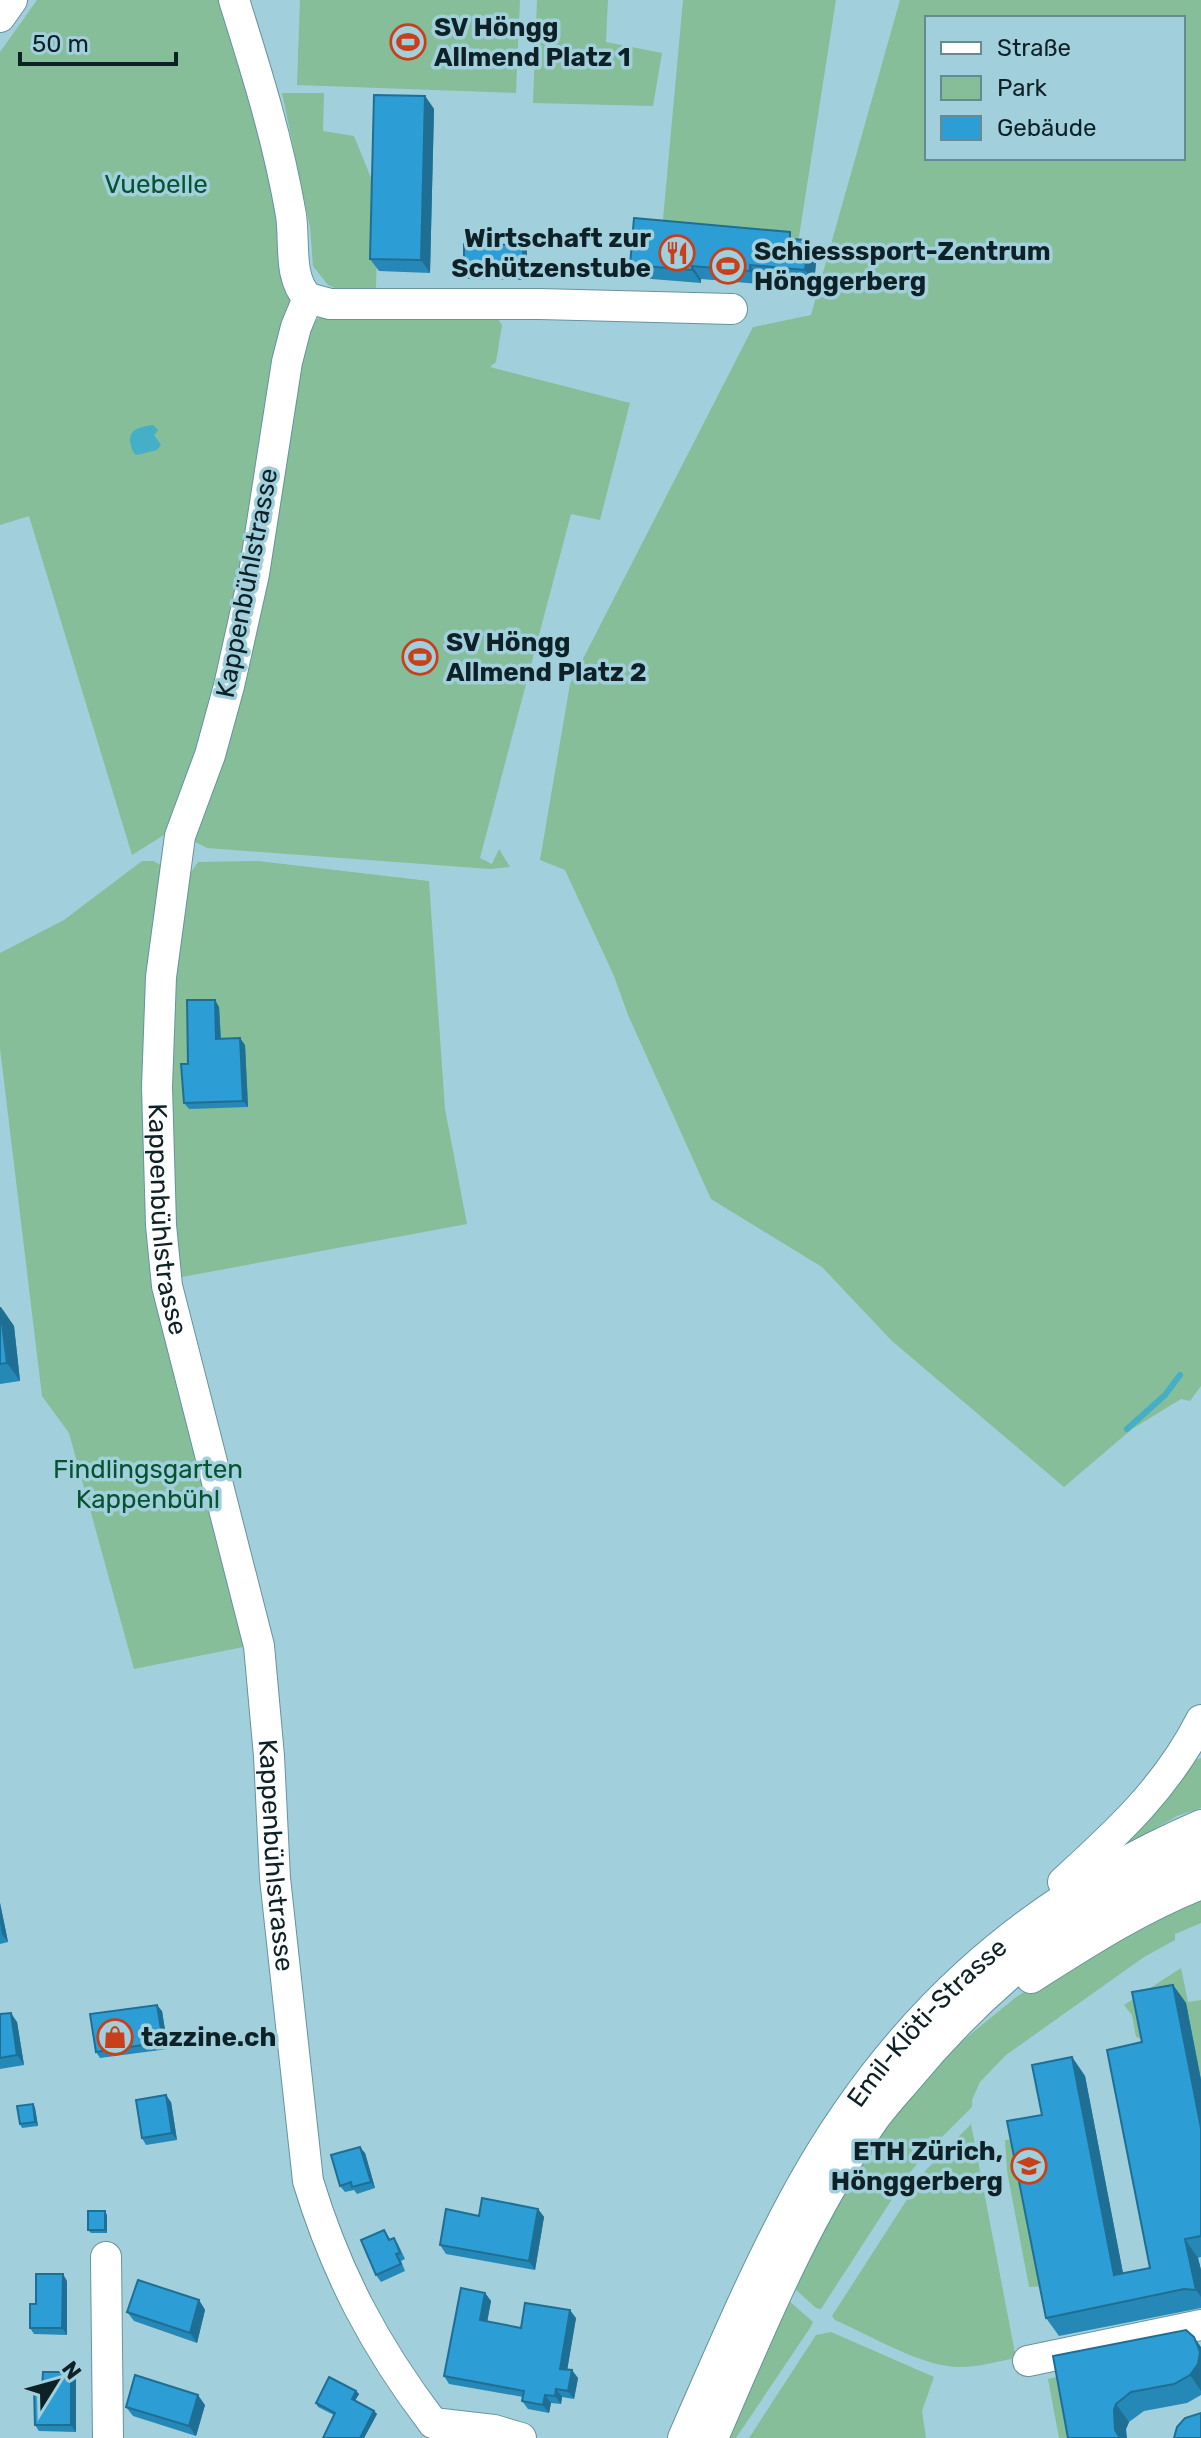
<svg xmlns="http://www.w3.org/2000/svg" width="1201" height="2438" font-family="Rubik,sans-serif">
<rect width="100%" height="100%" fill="#a1d0dc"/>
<!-- green -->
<g fill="#85be98" fill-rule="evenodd">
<path d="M37,0H229L244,86L246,91L255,94L292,306L238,635L167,833L132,855L29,516L0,525V52Z"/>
<path d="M300,0H520L516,93L297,85Z"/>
<path d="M537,0H608L606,42L662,53L653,106L533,103Z"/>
<path d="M683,0H836L798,243L662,230Z"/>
<path d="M900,0H1201V1386L1190,1401L1181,1399L1132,1429L1064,1487L892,1341L822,1267L711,1199L628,1015L614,976L565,870L540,860L570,684L753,327L811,315ZM1183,18V158H927V18Z"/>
<path d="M282,93H324L323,131L354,136L378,195L376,291L346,293L328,285L313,266L310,227Z"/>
<path d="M321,316H496L502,325L496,362L490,367L630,403L600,520L571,514L480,858L492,864L499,849L510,867L490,869L207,848L193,841L304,331Z"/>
<path d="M142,861H153L163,866L151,1132L253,1645L134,1669L69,1433L42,1396L0,1048V953L64,920Z"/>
<path d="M258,861L429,881L445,1109L467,1224L171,1279L164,1139L177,893L198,862Z"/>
<path d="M1201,1758V1808L1177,1816L1107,1856L1193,1761Z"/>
<path d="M1201,1893V1923L1175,1934V1940L1144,1957L1006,2055L980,2082L972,2100V2107L928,2151L907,2176L821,2309L816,2308L793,2287L798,2274L876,2138L929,2075L961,2042L1015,1998L1081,1954Z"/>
<path d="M1181,1968L1188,2002L1201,2000V2082L1146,2034L1141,2039L1136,2037L1132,2015L1124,2005Z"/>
<path d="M971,2124L1016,2358C994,2362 970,2370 947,2366C913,2361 867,2334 835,2320L832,2316L926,2170Z"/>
<path d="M1020,2139L1048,2286L1029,2287L1007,2171L1005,2140Z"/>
<path d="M787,2299L813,2322L810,2328L736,2438H724Z"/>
<path d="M831,2332L934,2377L922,2411L926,2438H749L816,2335Z"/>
<path d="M1065,2375L1078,2438H1059L1048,2379Z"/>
</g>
<!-- water -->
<path fill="#44afc6" d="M153,425L158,430L154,435L161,445L157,450L137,455L134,453C124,433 134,427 153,425Z"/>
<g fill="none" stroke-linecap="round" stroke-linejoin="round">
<!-- stream -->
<path stroke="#44afc6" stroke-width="6" d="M1127,1429L1165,1395L1180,1375"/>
<defs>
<g id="minor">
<path d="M234,0C257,73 278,140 291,215C295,242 288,278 308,298"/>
<path d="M0,17L12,0"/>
<path id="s1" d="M308,298L296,327L287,362L254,574L229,686L210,755L180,836L161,977L157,1087L161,1225L167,1286L259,1646L269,1756L275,1878L308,2181C336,2273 375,2347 433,2423"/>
<path d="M308,298L330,304H540L732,309"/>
<path d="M1063,1882C1118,1832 1167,1787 1201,1720"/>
<path d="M1031,1978C1086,1943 1140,1908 1201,1884"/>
<path d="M106,2257L108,2438"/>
<path d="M1028,2361L1201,2325"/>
<path d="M433,2423L494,2430L521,2438"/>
<path id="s2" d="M683,2438C720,2354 755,2270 799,2190C893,2020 1023,1902 1201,1825"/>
<path d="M713,2438C760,2329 806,2216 874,2119C885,2104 898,2090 909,2077C988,1982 1087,1902 1201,1854"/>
</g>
</defs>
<!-- minor casing -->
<use href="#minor" stroke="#66939e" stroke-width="32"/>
<!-- minor -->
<use href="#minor" stroke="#fff" stroke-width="30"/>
</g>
<!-- wall -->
<g fill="#2688b7">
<path d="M425,96L434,109L430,273L379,271L370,259Z"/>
<path d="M795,239L817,253L814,283L759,278V284L701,279V283L639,278L630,265Z"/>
<path d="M527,251V280L468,279L464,273Z"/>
<path d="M219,1007L221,1039L245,1045L248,1107L189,1109L184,1103L188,1064Z"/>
<path d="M0,1307L14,1326L20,1381L0,1384Z"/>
<path d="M0,1903L8,1942L0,1944Z"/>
<path d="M1173,1985L1186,2003L1201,2080V2257L1198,2258L1201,2270V2308L1059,2336L1046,2318L1042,2115L1072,2057L1085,2076L1123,2273L1150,2268L1142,2042Z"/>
<path d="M162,2011L168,2049L100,2058L96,2052Z"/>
<path d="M0,2014L17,2022L24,2065L0,2069Z"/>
<path d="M171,2102L177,2140L146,2145L142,2138Z"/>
<path d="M33,2104L35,2108L38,2126L22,2128L20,2124Z"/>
<path d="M365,2153L375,2188L357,2194L354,2190L345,2192L340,2186Z"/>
<path d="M538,2209L544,2217L535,2270L446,2254L440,2245L479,2216Z"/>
<path d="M107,2215V2233H91L88,2230Z"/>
<path d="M384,2230L390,2239L394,2238L398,2244L405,2259L401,2261L405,2271L381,2282L376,2275Z"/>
<path d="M67,2281V2335L34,2334L30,2328L36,2304Z"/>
<path d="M485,2293L491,2301L487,2322L521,2328L576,2318L567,2370L578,2378L574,2399L562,2397L561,2404L551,2403L549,2413L528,2409L522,2401L523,2397L449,2384L444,2376Z"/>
<path d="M199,2300L205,2310L197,2343L134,2321L127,2312Z"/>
<path d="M1201,2347V2395L1187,2403L1144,2411L1129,2422L1126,2429L1053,2356Z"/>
<path d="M76,2378V2432L39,2431L35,2425L42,2388Z"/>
<path d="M356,2391L359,2394L355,2401L374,2411L377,2414L364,2438H323L334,2415L318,2407L316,2403Z"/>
<path d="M205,2405L196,2436L133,2416L126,2407Z"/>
</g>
<!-- shaded-wall -->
<g fill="#1f6f95">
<path d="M425,96L434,109L430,273L421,260Z"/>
<path d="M808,240L817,253L814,283L805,270Z"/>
<path d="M523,245L527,251V280L523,273Z"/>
<path d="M750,265L759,278V284L750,271Z"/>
<path d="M692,266L701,279V283L692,270Z"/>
<path d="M215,1000L219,1007L221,1045L216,1039Z"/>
<path d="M240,1038L245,1045L248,1107L243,1101Z"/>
<path d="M1,1307L14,1326L20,1381L7,1363Z"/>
<path d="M0,1903L8,1942L2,1934L0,1922Z"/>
<path d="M1173,1985L1186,2003L1201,2080V2128Z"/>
<path d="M157,2005L162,2011L168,2049L163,2042Z"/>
<path d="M11,2013L17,2022L24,2065L17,2055Z"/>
<path d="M1072,2057L1085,2076L1127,2294L1114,2275Z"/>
<path d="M166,2095L171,2102L177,2140L172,2133Z"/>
<path d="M33,2104L35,2108L38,2126L35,2122Z"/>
<path d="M360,2147L365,2153L375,2188L371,2182Z"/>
<path d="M538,2209L544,2217L535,2270L529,2261Z"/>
<path d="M105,2211L107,2215V2233L105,2230Z"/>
<path d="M1185,2239L1198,2258L1201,2270V2297L1196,2290Z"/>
<path d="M63,2274L67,2281V2335L62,2328Z"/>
<path d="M485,2293L491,2301L486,2328L480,2320Z"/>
<path d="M199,2300L205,2310L197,2343L190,2333Z"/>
<path d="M570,2310L576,2318L566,2377L560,2369Z"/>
<path d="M1194,2337L1201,2347V2391L1190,2375Z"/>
<path d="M572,2370L578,2378L574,2399L568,2391Z"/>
<path d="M71,2372L76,2378V2432L71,2425Z"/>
<path d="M556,2389L562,2397L561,2404L555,2396Z"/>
<path d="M356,2391L359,2394L354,2402L352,2399Z"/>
<path d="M198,2395L205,2405L196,2436L189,2426Z"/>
<path d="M545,2395L551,2403L549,2413L543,2405Z"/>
<path d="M1116,2404L1129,2422L1126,2429L1127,2438H1120L1115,2430L1114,2410Z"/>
<path d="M374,2411L377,2414L364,2438H360Z"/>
</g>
<!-- building -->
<g fill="#2c9ed5" stroke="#1f6f95" stroke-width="2">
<path d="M374,95L425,96L421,260L370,259Z"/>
<path d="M634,218L790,232V239L808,240L805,270L750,265V271L692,266V270L630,265Z"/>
<path d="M464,244L523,245V273H464Z"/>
<path d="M187,1000H215L216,1039L240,1038L243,1101L184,1103L181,1064H188Z"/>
<path d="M0,1307L7,1363L0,1364Z"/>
<path d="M1173,1985L1201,2128V2236L1185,2239L1196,2290L1184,2289L1046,2318L1007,2121L1042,2115L1032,2065L1072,2057L1114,2275L1150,2268L1107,2050L1142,2042L1132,1992Z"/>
<path d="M157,2005L163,2042L96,2052L90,2014Z"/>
<path d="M11,2013L17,2055L0,2058V2014Z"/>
<path d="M166,2095L172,2133L142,2138L136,2100Z"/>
<path d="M33,2104L35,2122L20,2124L17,2106Z"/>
<path d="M360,2147L371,2182L352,2187L351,2182L340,2186L331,2155Z"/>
<path d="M482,2198L538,2209L529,2261L440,2245L446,2209L479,2216Z"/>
<rect x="88" y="2211" width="17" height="19"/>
<path d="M384,2230L389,2240L394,2238L400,2253L396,2254L401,2264L376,2275L361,2240Z"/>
<path d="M36,2274H63L62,2328H30V2304H36Z"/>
<path d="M138,2280L199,2300L190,2333L127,2312Z"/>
<path d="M461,2288L485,2293L480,2320L521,2328L525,2303L570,2310L560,2369L572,2370L568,2391L556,2389L555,2396L545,2395L543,2405L522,2401L524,2391L444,2376Z"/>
<path d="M1186,2330L1194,2337L1200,2352L1198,2364L1190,2375L1174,2384L1131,2392L1116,2404L1114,2410L1115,2430L1120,2438H1068L1053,2356Z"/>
<path d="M43,2372H71V2425H35L34,2388H42Z"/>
<path d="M135,2375L198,2395L189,2426L126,2407Z"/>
<path d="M329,2377L356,2391L352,2399L374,2411L360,2438H323L335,2413L316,2403Z"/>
<path d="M1201,2413V2438H1174L1177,2427L1185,2418Z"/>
</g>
<!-- icons -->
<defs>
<symbol id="stadium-ring" viewBox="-11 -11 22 22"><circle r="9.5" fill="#a1d0dc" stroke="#c83f1a" stroke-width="1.5"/><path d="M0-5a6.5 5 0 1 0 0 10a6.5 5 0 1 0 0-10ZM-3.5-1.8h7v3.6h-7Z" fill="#c83f1a"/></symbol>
<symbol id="restaurant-ring" viewBox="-11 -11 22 22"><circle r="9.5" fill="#a1d0dc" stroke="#c83f1a" stroke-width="1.5"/><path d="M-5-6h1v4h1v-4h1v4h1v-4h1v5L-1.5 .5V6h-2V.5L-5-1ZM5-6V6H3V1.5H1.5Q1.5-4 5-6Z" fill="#c83f1a"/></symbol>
<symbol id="shop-ring" viewBox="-11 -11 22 22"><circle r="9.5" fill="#a1d0dc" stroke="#c83f1a" stroke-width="1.5"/><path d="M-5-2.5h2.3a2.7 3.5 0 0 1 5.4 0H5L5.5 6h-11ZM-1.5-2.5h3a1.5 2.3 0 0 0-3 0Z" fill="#c83f1a"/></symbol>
<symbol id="university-ring" viewBox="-11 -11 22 22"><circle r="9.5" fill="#a1d0dc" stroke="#c83f1a" stroke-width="1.5"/><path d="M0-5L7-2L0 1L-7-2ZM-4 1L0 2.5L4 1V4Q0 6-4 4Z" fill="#c83f1a"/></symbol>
</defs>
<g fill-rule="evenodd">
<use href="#stadium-ring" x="388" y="22" width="40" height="40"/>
<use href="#restaurant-ring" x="657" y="233" width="40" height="40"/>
<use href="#stadium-ring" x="708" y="246" width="40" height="40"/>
<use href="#stadium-ring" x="400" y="637" width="40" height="40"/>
<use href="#shop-ring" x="95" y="2017" width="40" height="40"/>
<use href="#university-ring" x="1009" y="2146" width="40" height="40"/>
</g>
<g text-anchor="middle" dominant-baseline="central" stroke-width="7" stroke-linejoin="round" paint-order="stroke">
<!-- poi labels -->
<g font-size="26" font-weight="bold" fill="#0e2126" stroke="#a1d0dc" text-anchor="start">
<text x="434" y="27">SV Höngg<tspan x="434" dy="30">Allmend Platz 1</tspan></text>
<text x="651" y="238" text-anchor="end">Wirtschaft zur<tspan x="651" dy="30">Schützenstube</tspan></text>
<text x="754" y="251">Schiesssport-Zentrum<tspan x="754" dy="30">Hönggerberg</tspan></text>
<text x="446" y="642">SV Höngg<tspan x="446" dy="30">Allmend Platz 2</tspan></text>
<text x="141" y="2037">tazzine.ch</text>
<text x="1003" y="2151" text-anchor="end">ETH Zürich,<tspan x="1003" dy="30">Hönggerberg</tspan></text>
</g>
<!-- park labels -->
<g font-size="26" fill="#06542f" stroke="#a1d0dc">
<text x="156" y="184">Vuebelle</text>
<text x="148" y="1469">Findlingsgarten<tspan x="148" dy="30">Kappenbühl</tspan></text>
</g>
<!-- street labels -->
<g font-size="26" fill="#0e2126" stroke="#a1d0dc">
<text transform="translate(247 583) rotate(-79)">Kappenbühlstrasse</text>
<text stroke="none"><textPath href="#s1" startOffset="940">Kappenbühlstrasse</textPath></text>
<text stroke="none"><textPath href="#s1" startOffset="1588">Kappenbühlstrasse</textPath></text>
<text stroke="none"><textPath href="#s2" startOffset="486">Emil-Klöti-Strasse</textPath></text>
</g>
</g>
<!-- legend -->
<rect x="925" y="16" width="260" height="144" fill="#a1d0dc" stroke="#668a93" stroke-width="2"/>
<rect x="941" y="42" width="40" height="12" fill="#ffffff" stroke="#668a93" stroke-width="2"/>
<text x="997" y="56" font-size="24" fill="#0e2126">Straße</text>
<rect x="941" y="76" width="40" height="24" fill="#85be98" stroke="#668a93" stroke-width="2"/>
<text x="997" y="96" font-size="24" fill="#0e2126">Park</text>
<rect x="941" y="116" width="40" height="24" fill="#2c9ed5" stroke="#668a93" stroke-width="2"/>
<text x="997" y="136" font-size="24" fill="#0e2126">Gebäude</text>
<!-- north arrow -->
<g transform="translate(56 2382) rotate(53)" stroke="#a1d0dc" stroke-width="6" paint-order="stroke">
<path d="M0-6L14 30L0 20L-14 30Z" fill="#0e2126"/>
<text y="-12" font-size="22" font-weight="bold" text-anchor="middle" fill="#0e2126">N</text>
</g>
<!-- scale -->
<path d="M20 52v12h156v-12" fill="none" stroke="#0e2126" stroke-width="4"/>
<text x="32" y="52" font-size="24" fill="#0e2126" stroke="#a1d0dc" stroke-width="6" paint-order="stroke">50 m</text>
</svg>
